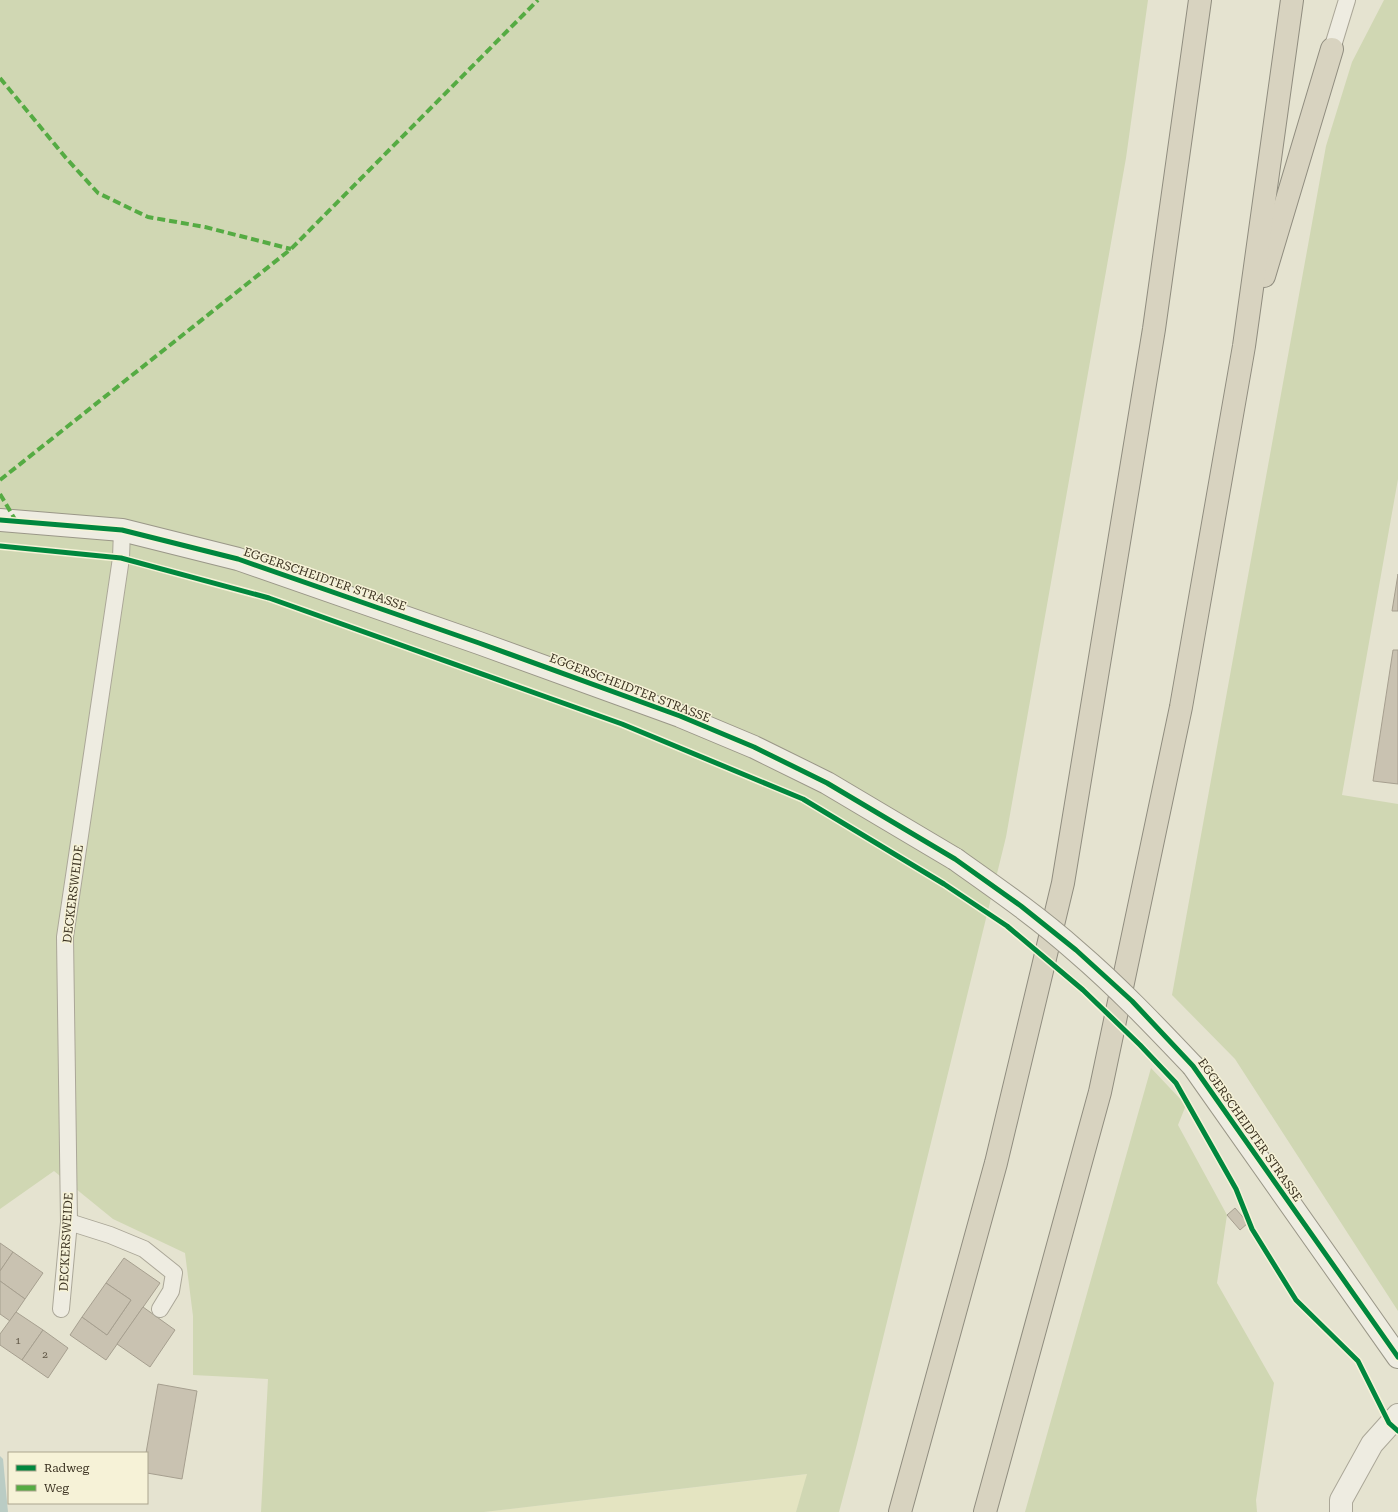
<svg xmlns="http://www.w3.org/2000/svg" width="1398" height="1512" font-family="'Roboto Serif',serif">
<rect width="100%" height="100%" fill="#e5e3d0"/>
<!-- farmland -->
<path fill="#e4e4c1" d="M808,1474L796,1512H484Z"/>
<!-- green -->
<g fill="#d0d7b3">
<path d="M0,0H1148L1126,158L1006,837L857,1444L839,1512H796L807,1474L484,1512H261L268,1379L193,1375V1316L185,1253L113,1219L54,1171L0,1209Z"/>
<path d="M1384,0H1398V479L1342,795L1398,804V1311L1235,1059L1172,995L1326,146L1352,62Z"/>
<path d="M1151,1068L1186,1105L1178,1125L1227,1215L1217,1283L1274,1383L1256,1500L1257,1512H1025Z"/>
</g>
<!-- water -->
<path fill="#baccc4" d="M0,1456L3,1459L8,1512H0Z"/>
<!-- building -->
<g fill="#c9c2b1" stroke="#a69f8f">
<path d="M1398,574V611H1392Z"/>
<path d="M1393,650H1398V784L1373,781Z"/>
<path d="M1235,1208L1248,1223L1240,1230L1227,1215Z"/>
<path d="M0,1243L13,1252L0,1271Z"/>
<path d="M13,1252L43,1273L25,1299L0,1281V1271Z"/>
<path d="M124,1258L160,1283L106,1360L70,1335L82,1317L107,1335L131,1300L106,1283Z"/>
<path d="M0,1281L25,1299L10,1321L0,1314Z"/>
<path d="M106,1283L131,1300L107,1335L82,1317Z"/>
<path d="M143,1307L175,1330L150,1367L117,1344Z"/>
<path d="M16,1312L43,1330L22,1360L0,1345V1334Z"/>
<path d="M43,1330L68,1348L48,1378L22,1360Z"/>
<path d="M158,1384L197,1391L182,1479L147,1473L146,1453Z"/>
</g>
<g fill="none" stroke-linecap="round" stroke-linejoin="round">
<defs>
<g id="lane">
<path d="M1332,49L1347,0"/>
<path d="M69,1222L110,1235L144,1249L174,1273L171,1291L160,1309"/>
<path d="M61,1309L69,1222L65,937L121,558L122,530"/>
</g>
<path id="street" d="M1341,1512V1500L1372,1444L1398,1415"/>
<g id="secondary">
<path d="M0,520L122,530L238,559L479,643L680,716L754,747L827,783L955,859"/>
<path d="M1193,1066L1398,1357"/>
</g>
<g id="highway">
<path d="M1264,276L1332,49"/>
<path d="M900,1512L996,1163L1063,883L1154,329L1200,0"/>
<path d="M985,1512L1100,1092L1181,707L1244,346L1292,0"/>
</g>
</defs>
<!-- lane casing -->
<use href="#lane" stroke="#aba798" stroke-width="18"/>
<!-- street casing -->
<use href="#street" stroke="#aba798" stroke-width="24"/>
<!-- secondary casing -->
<use href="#secondary" stroke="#9a9788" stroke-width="24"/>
<!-- highway casing -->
<use href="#highway" stroke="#908d7f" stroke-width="24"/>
<!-- lane -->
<use href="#lane" stroke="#eeece1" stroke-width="16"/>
<!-- street -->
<use href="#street" stroke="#eeece1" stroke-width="22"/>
<!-- secondary -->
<use href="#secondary" stroke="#eeece1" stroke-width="22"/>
<!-- highway -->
<use href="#highway" stroke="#d8d3c0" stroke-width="22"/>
<defs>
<path id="secondary-bridge" d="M955,859C996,888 1038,917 1076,951C1118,987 1155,1026 1193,1066"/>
</defs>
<!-- secondary-bridge casing -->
<use href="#secondary-bridge" stroke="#9a9788" stroke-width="24" stroke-linecap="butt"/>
<!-- secondary-bridge -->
<use href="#secondary-bridge" stroke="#eeece1" stroke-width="22"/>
<!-- quiet -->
<g stroke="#55ab43" stroke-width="4" stroke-dasharray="8 4" stroke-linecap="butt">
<path d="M0,78L66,158L98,193L148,217L205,227L291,249"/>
<path d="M0,480L291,249L538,0"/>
<path d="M0,494L16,521"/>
</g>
<defs>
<g id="cycleway">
<path d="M0,520L122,530L238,559L479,643L680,716L754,747L827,783L955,859L1021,906L1076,950L1132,1001L1193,1066L1398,1357"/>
<path d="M0,546L121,558L269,598L622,724L803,799L944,884L1007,926L1083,990L1140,1045L1176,1083L1236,1189L1252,1229L1296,1300L1358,1361L1389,1423L1398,1431"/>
</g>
</defs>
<!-- cycleway casing -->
<use href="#cycleway" stroke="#f6f2d7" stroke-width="8"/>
<!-- cycleway -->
<use href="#cycleway" stroke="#00873e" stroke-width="5"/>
</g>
<g text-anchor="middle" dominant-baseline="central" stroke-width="3" stroke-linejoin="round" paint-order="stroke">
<!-- number labels -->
<g font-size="10" fill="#5e5544">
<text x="18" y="1340">1</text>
<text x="45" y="1354">2</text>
</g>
<!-- street labels -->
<g font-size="12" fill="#3a3120" stroke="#f6f2d7">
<text transform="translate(325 579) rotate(19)">EGGERSCHEIDTER STRASSE</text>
<text transform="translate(630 688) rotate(21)">EGGERSCHEIDTER STRASSE</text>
<text transform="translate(73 894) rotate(-83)">DECKERSWEIDE</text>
<text transform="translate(1250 1130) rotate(55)">EGGERSCHEIDTER STRASSE</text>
<text transform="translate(66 1242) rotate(-87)">DECKERSWEIDE</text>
</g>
</g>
<!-- legend -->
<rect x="8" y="1452" width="140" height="52" fill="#f6f2d7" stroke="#aba58e"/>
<rect x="16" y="1465" width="20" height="6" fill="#00873e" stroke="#aba58e"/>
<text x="44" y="1472" font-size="12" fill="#3a3120">Radweg</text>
<rect x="16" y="1485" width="20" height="6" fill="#55ab43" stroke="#aba58e"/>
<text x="44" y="1492" font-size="12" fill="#3a3120">Weg</text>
</svg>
